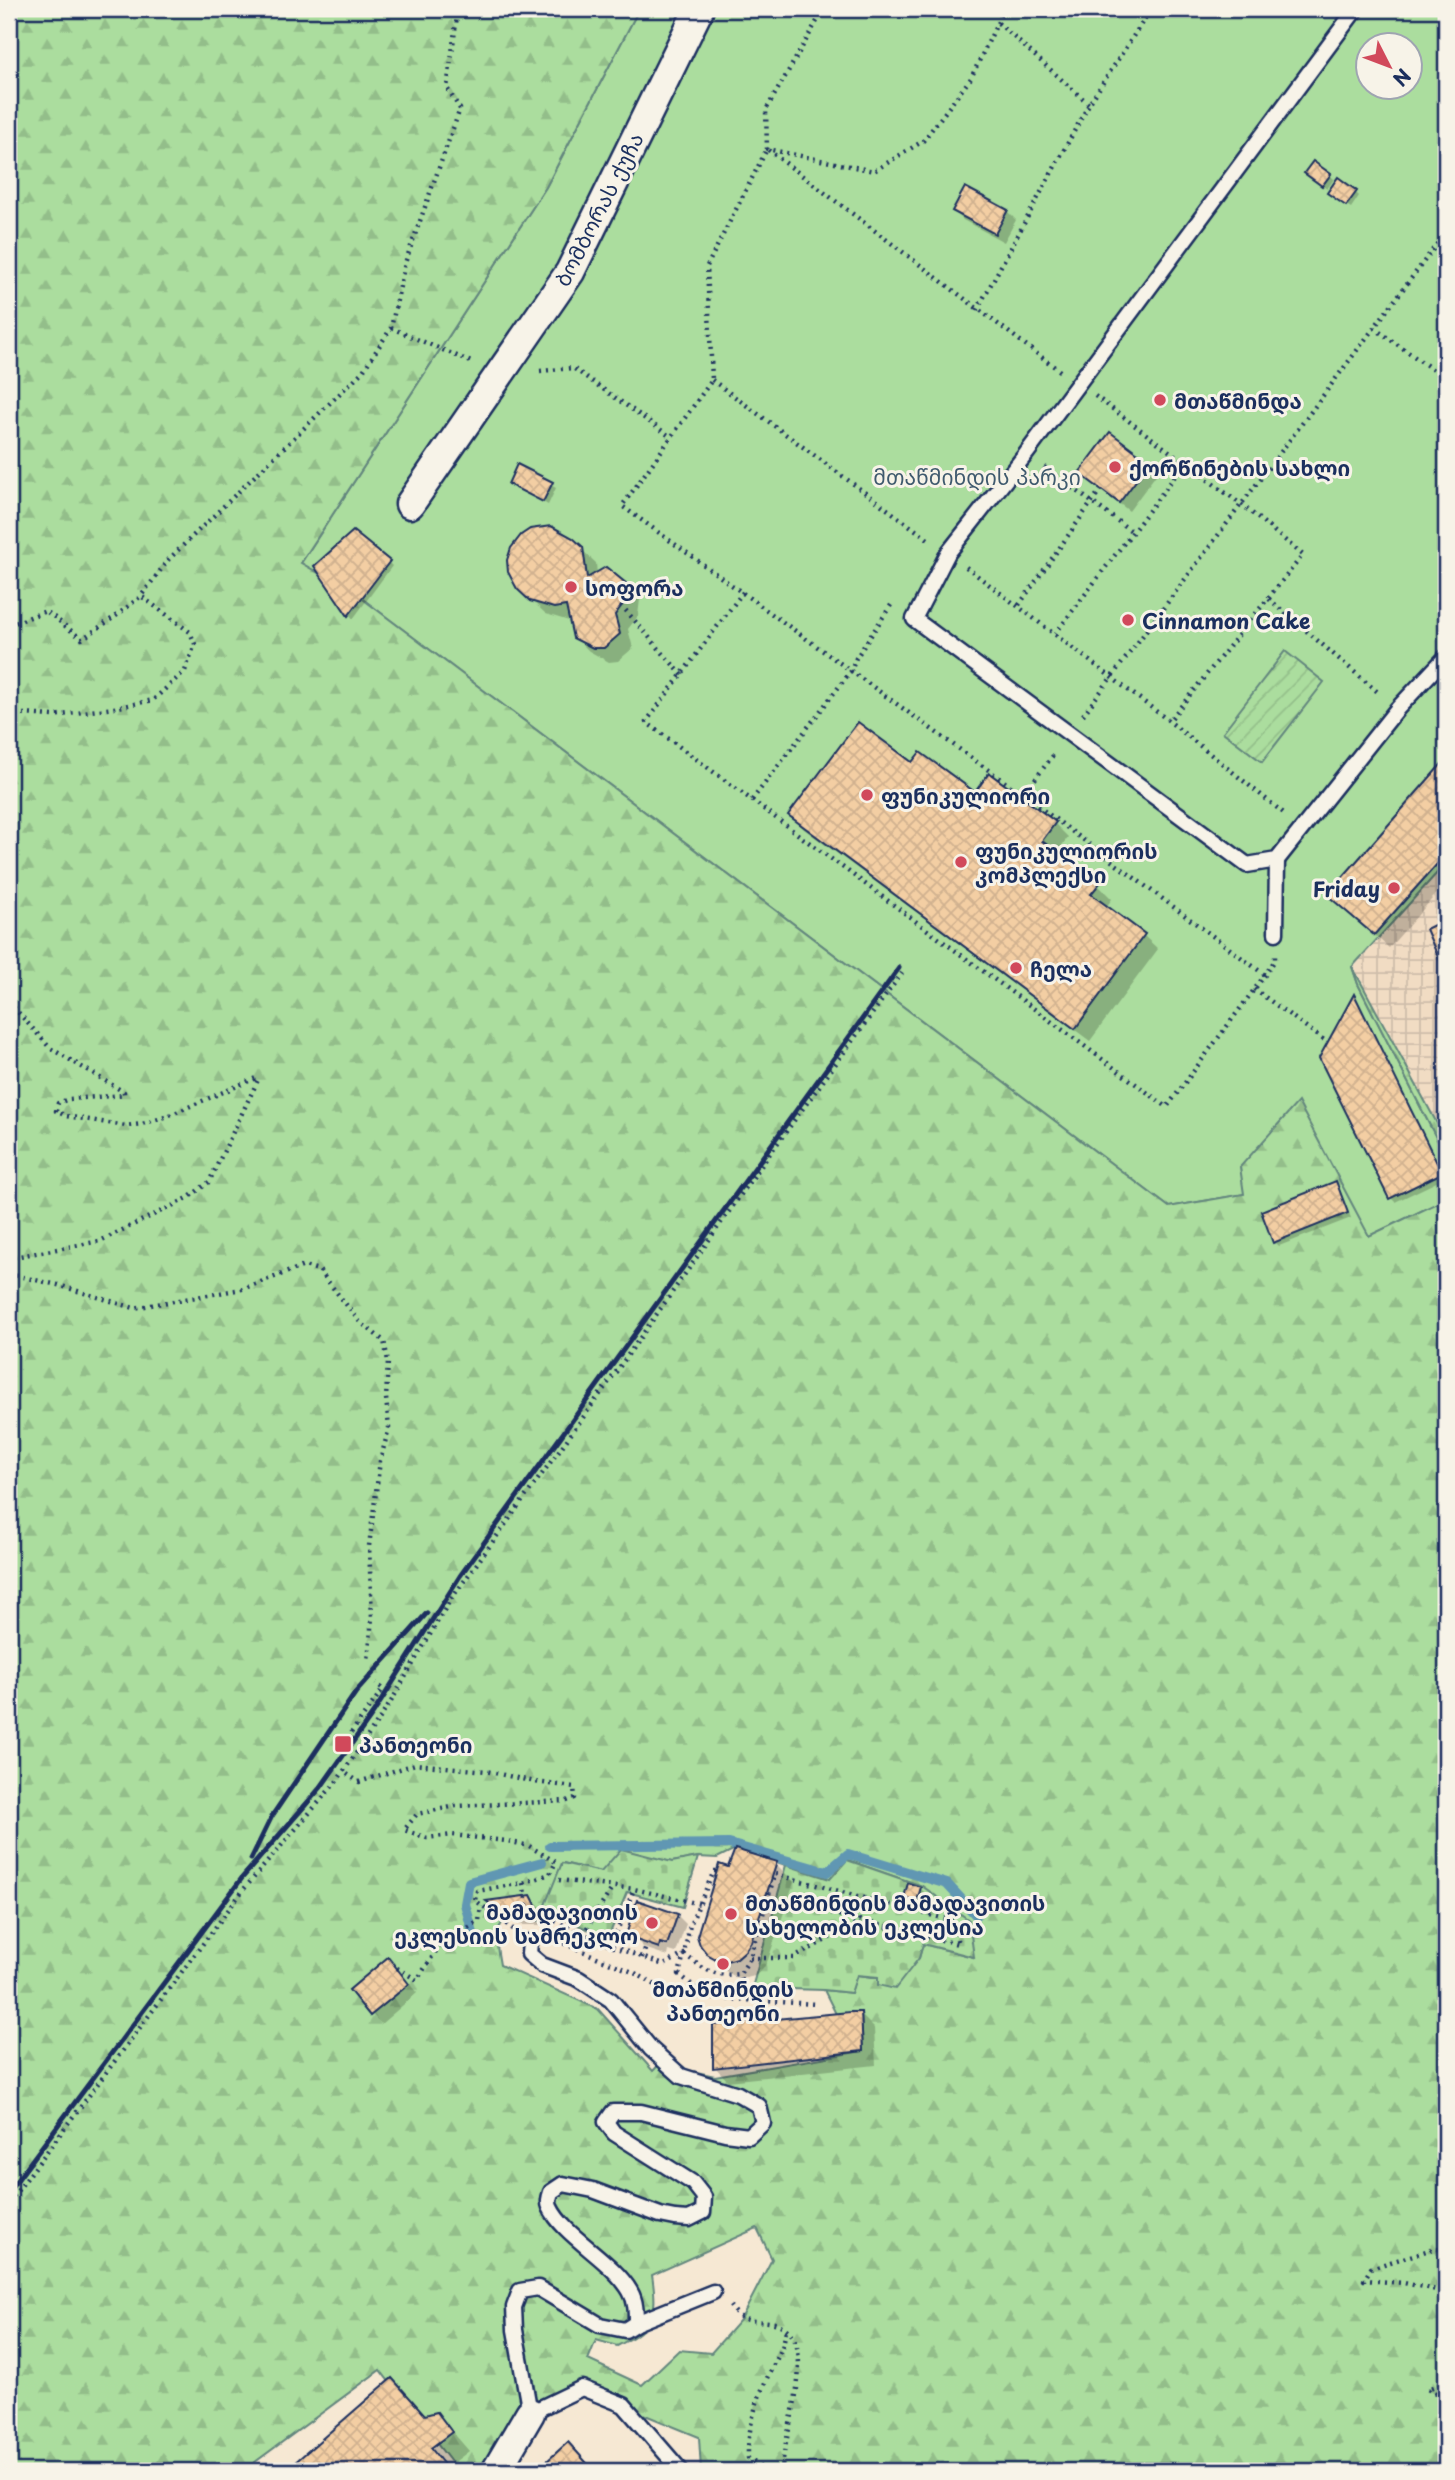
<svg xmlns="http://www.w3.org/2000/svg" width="1455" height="2480" font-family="'Playpen Sans','Noto Sans Georgian',sans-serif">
<defs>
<pattern id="industrial-grid" width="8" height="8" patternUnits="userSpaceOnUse" patternTransform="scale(1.75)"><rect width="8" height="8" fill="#f1dcc3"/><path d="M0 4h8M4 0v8" fill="none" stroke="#cebdaa"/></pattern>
<pattern id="forest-firs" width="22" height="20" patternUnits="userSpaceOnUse" patternTransform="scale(1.75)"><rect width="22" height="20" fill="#abdd9e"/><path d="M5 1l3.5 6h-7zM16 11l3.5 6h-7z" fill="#93be8a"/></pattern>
<pattern id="cemetery-stones" width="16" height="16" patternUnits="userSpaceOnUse" patternTransform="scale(1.75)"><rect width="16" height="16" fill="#abdd9e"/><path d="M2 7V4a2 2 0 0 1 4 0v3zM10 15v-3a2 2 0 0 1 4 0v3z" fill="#93be8a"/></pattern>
<pattern id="garden-furrows" width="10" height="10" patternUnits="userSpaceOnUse" patternTransform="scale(1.75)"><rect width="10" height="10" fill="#abdd9e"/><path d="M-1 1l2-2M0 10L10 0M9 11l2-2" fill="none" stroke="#93be8a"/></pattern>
<pattern id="building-cross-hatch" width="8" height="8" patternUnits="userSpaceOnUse" patternTransform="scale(1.75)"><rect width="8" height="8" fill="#f3cea3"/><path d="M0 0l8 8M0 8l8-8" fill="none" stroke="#d0b18f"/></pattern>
</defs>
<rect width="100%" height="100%" fill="#f6e8d3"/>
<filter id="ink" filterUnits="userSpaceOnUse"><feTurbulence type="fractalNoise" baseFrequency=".0143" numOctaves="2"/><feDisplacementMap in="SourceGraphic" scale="14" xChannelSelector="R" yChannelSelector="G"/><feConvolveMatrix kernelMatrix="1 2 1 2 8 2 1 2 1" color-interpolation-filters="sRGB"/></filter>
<g filter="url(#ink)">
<!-- industrial -->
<path fill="url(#industrial-grid)" d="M1446,863V1140L1352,966Z"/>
<!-- green -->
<path fill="#abdd9e" stroke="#63867e" stroke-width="2" fill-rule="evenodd" d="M639,9H1446V863L1352,967L1358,984L1446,1157V1199L1369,1236L1244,1194L1169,1207L360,597L301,563L546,187ZM1368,46H1410V88H1368Z"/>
<!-- forest -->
<g fill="url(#forest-firs)" stroke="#63867e" stroke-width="2" fill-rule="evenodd">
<path d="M9,9H639L546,187L301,563L360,597L1169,1207L1244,1194L1240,1167L1298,1102L1369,1236L1446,1199V2471H701L699,2437L582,2389L530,2413L485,2471H458L380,2370L243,2471H9ZM735,1849L830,1879L847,1860L922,1886L973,1957L923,1944L919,1958L878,1978L856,1975L851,1993L824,1990L836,2014L861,2012L863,2051L715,2076L687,2070L668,2055L653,2071L598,2009L500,1965C497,1946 492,1932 507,1917H531L539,1921L563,1863L601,1872L653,1858L672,1862L698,1857L717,1858ZM757,2228L772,2259L741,2319L711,2353L679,2350L642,2385L588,2360L596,2340L617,2346C655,2327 658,2315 652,2275Z"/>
<path d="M1352,966L1446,1140V1157L1358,984Z"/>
</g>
<!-- cemetery -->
<g fill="url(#cemetery-stones)" stroke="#63867e" stroke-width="2">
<path d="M621,1849L672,1862L698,1857L683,1907L627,1892L608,1938L543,1910L562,1863L601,1872Z"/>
<path d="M847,1860L922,1886L969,1920L974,1957L923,1944L919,1958L895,1989L878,1985V1977L857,1975L851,1993L824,1990L752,1988L786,1865L830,1879Z"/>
</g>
<!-- garden -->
<path fill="url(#garden-furrows)" stroke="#63867e" stroke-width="2" d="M1285,651L1324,682L1262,762L1223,732Z"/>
<!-- shadow -->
<g fill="#0003">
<path d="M1330,175L1334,179L1327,189L1310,177Z"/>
<path d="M1355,192L1359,196L1351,208L1334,197Z"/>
<path d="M954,211H1007L1016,220L1004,242L963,220Z"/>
<path d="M1110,434L1158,472L1129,511L1090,481Z"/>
<path d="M518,466L556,488L548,505L510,483Z"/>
<path d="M551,528L559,531L581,549L596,563L597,574L626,585L640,599L638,616L628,629L633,648L618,661L609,662L589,651L575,637L569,621L546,614L518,588Z"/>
<path d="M388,562L392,566L353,619L316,566Z"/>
<path d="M1446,761V883L1389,948L1330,895Z"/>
<path d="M913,765L975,795L1055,824L1068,837L1056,854L1098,885L1112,899L1106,907L1144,936L1158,949L1090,1041L804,829L790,815Z"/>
<path d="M1355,997L1445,1178L1395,1202L1391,1198L1321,1058Z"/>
<path d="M1335,1183L1339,1187L1351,1218L1279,1246L1275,1242Z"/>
<path d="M776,1864L794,1882L768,1960L763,1969L755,1976L746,1978L736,1977L727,1972L708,1953L730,1869Z"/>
<path d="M920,1888L924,1892L921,1904L910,1901L906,1897Z"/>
<path d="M530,1897L540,1906L545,1917L540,1925H518L498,1909Z"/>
<path d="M677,1915L686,1924L676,1953L669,1951L668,1956L644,1948L629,1932Z"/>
<path d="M397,1969L417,1993L381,2024L351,1990Z"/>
<path d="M860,2014L874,2028L876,2065L728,2081L715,2067Z"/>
<path d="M392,2380L427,2417L437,2414L469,2451L448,2467L451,2471H288Z"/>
</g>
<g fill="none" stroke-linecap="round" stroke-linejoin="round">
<!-- stream -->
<g stroke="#6097b3" stroke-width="10">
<path d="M550,1846L729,1844L827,1872L848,1854L947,1884L976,1915"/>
<path d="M474,1937L465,1904L469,1882L542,1862"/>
</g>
</g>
<!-- building -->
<g fill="url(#building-cross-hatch)" stroke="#1b2f5e" stroke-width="2">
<path d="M1313,161L1331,174L1322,186L1304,173Z"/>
<path d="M1338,177L1357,191L1346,206L1327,193Z"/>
<path d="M965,187L1008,210L995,234L952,211Z"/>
<path d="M1110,432L1150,462L1119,503L1079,473Z"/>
<path d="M517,464L553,482L543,502L508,484Z"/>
<path d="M551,526L573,538L583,547L587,578L606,567L627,584L625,601L615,615L620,634L604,648H593L573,638L566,606L554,608L530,601L517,589L508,572L507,560L511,548L521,535L530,529Z"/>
<path d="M353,531L390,561L348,616L314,566Z"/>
<path d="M858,722L912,762L920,752L975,792L989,773L1056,822L1042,841L1100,883L1091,894L1145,934L1075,1029L788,815Z"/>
<path d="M1446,759V854L1374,935L1327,895Z"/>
<path d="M1446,919V975L1426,929Z"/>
<path d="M1354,994L1442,1173L1389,1199L1319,1058Z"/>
<path d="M1336,1181L1348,1213L1273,1243L1261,1211Z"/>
<path d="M735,1849L777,1862L751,1942L745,1951L737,1958L727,1961L716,1959L707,1954L700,1945L697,1936L719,1864L728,1867Z"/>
<path d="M908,1883L921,1887L917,1901L904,1897Z"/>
<path d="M531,1895L537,1907L531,1917H507L486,1901Z"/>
<path d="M637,1900L678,1914L667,1945L660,1943L659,1948L633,1939L635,1934L627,1932Z"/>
<path d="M388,1957L409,1984L370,2016L349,1990Z"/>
<path d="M850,2012H861L863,2051L713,2068V2025Z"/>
<path d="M392,2378L425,2415L437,2412L452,2432L431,2448L448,2470L285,2471Z"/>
<path d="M568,2442L594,2471H536Z"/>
</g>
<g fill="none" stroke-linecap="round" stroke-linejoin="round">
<defs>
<g id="lane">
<path d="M1356,9L1026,454L948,553L914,619L1247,865L1277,860L1398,708L1446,657"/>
<path d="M1276,933L1277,860"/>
<path d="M530,1942L529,1954L542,1965L579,1979L611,2000L651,2049L681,2076L738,2094L759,2106L763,2123L749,2136L725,2133L641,2112H613L606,2122L614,2133L693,2183L704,2197L703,2212L689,2219L675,2218L660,2215L593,2190L563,2184L551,2192C549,2198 548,2202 550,2207C563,2236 612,2260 630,2291C636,2301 636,2312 636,2323"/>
<path d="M681,2471L624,2405L582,2388L530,2413L515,2330L514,2307L520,2291L538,2288L600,2325L625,2330L636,2323L713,2292"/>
</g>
<g id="street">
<path d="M410,504L570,272L699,9"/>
<path d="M496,2471L530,2413"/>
</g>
</defs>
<!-- lane casing -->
<use href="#lane" stroke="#1b2f5e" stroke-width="19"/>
<!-- street casing -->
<use href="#street" stroke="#1b2f5e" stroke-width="33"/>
<!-- path -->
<g stroke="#1b2f5e" stroke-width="4.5" stroke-dasharray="2 5" stroke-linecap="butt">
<path d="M824,9L766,110L767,149L874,171L923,141L971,78L1004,9"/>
<path d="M998,23L1089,104"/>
<path d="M977,310L1089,104L1151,9"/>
<path d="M391,328L471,362"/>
<path d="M1374,328L1446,379"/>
<path d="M540,371L573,368L671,437"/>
<path d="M1060,371L767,149L707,266L712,380L622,506L1023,795L1265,975"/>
<path d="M712,380L928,539"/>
<path d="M1095,396L1242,505L1303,555L1169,721"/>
<path d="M1044,467L1134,533"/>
<path d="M966,567L1169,721L1286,815"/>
<path d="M743,592L646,722L1167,1107L1265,975L1275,960V955"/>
<path d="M1269,599L1380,694"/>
<path d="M621,605L683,676"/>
<path d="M1019,605L1101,489"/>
<path d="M9,625L46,611L82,639L116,616L141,596L169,559L363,371L391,328L405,263L460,109L447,88L458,9"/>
<path d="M1055,634L1185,463"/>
<path d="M9,713L53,716L114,708L153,700L185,671L195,644L190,632L141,596"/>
<path d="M1083,715L1446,232"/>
<path d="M1022,796L1055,753"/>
<path d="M752,800L851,671L856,658L893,602"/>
<path d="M1254,989L1324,1040"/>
<path d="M9,1002L50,1048L124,1092V1095L69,1099L58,1103L56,1111L66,1116L126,1126L142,1124L165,1117L256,1078L258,1080L209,1182L188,1198L100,1241L9,1258"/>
<path d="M9,1274L58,1285L134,1308L242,1289L304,1266L319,1270L359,1321L384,1341L388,1361L386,1398L389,1428L380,1461L369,1546L372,1618L368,1661"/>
<path d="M343,1744L383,1689L376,1683"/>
<path d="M347,1774L359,1782L415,1764L486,1771L535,1782L574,1787L575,1798L567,1801L456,1806L417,1814L404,1830L427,1838L452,1835L507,1841L529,1846L556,1862L550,1874L523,1883L477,1891L475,1900L513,1929"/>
<path d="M716,1871H714L690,1925L684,1954C705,1970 713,1977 740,1974L750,1958L775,1874L865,1898"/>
<path d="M559,1880L634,1889L700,1904"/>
<path d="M523,1883L528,1909L611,1946L664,1965L684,1954L679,1974L708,1998L713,1996L741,1992L742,1988L740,1974"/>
<path d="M761,1924L827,1939"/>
<path d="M583,1934L613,1887"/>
<path d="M551,1938L635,1973L669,1993L708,1998L817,2004"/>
<path d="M611,1946L634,1889"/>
<path d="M642,1958L646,1947"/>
<path d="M750,1958H794L859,1921L865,1898L953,1921L958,1944L768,1898"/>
<path d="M397,1968L417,1980L440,1945L479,1921L481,1906"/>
<path d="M9,2202L244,1889L337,1781L389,1705L449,1602L611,1379L766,1159L902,973"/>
<path d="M1446,2249L1436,2248L1371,2268L1364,2280L1404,2283L1446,2292"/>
<path d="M730,2306C733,2310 738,2316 742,2318C755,2324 772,2318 785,2328C818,2351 782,2437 782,2471"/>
<path d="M1446,2382L1427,2389L1446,2398"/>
<path d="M766,2471L748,2458C747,2431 756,2401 768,2376C777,2357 783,2352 786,2329"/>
</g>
<!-- lane -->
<use href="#lane" stroke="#f7f3e8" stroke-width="14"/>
<!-- street -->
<use href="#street" stroke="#f7f3e8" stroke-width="28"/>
<!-- rail -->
<g stroke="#1b2f5e" stroke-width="5">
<path d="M251,1859L272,1816L356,1692L427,1613"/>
<path d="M9,2191L242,1878L321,1787L374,1712L460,1576L899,968"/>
</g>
</g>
</g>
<!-- markers -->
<g fill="#d1495b" stroke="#f7f3e8" stroke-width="2.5">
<circle cx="1160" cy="400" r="7"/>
<circle cx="1115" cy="467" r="7"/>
<circle cx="571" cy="587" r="7"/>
<circle cx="1128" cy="620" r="7"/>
<circle cx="867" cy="795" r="7"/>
<circle cx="961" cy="862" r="7"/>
<circle cx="1394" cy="888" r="7"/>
<circle cx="1016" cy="968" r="7"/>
<rect x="334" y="1735" width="18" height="18" rx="3.5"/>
<circle cx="731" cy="1914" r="7"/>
<circle cx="652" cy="1923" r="7"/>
<circle cx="723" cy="1964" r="7"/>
</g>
<g text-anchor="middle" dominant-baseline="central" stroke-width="6" stroke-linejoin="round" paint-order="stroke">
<!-- street labels -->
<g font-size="21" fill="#1b2f5e" stroke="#f7f3e8">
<text transform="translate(598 209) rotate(-63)">ბომბორას ქუჩა</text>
</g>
<!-- poi labels -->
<g font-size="21" font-weight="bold" fill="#1b2f5e" stroke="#f7f3e8" text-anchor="start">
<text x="1174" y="400">მთაწმინდა</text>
<text x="1129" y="467">ქორწინების სახლი</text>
<text x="585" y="587">სოფორა</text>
<text x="1142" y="620">Cinnamon Cake</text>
<text x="881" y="795">ფუნიკულიორი</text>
<text x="975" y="850">ფუნიკულიორის<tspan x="975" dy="24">კომპლექსი</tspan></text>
<text x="1380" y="888" text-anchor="end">Friday</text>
<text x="1030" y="968">ჩელა</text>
<text x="359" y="1744">პანთეონი</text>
<text x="745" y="1902">მთაწმინდის მამადავითის<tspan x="745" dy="24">სახელობის ეკლესია</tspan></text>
<text x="638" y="1911" text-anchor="end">მამადავითის<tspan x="638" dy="24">ეკლესიის სამრეკლო</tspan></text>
<text x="723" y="1988" text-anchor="middle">მთაწმინდის<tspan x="723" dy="24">პანთეონი</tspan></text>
</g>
<!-- park labels -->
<g font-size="21" fill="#3f5a6e" stroke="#f7f3e8">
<text x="977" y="476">მთაწმინდის პარკი</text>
</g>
</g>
<!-- margin -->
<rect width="1455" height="2480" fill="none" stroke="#f7f3e8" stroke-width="35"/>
<rect x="18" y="18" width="1420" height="2445" fill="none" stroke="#1b2f5e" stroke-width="2.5" filter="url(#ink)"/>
<!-- north arrow -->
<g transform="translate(1389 66) rotate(132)"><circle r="33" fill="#f7f3e8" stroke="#9fa5b1" stroke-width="2"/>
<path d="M0-5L12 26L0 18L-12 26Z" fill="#d1495b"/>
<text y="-10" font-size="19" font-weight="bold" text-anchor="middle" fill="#1b2f5e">N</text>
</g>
</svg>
